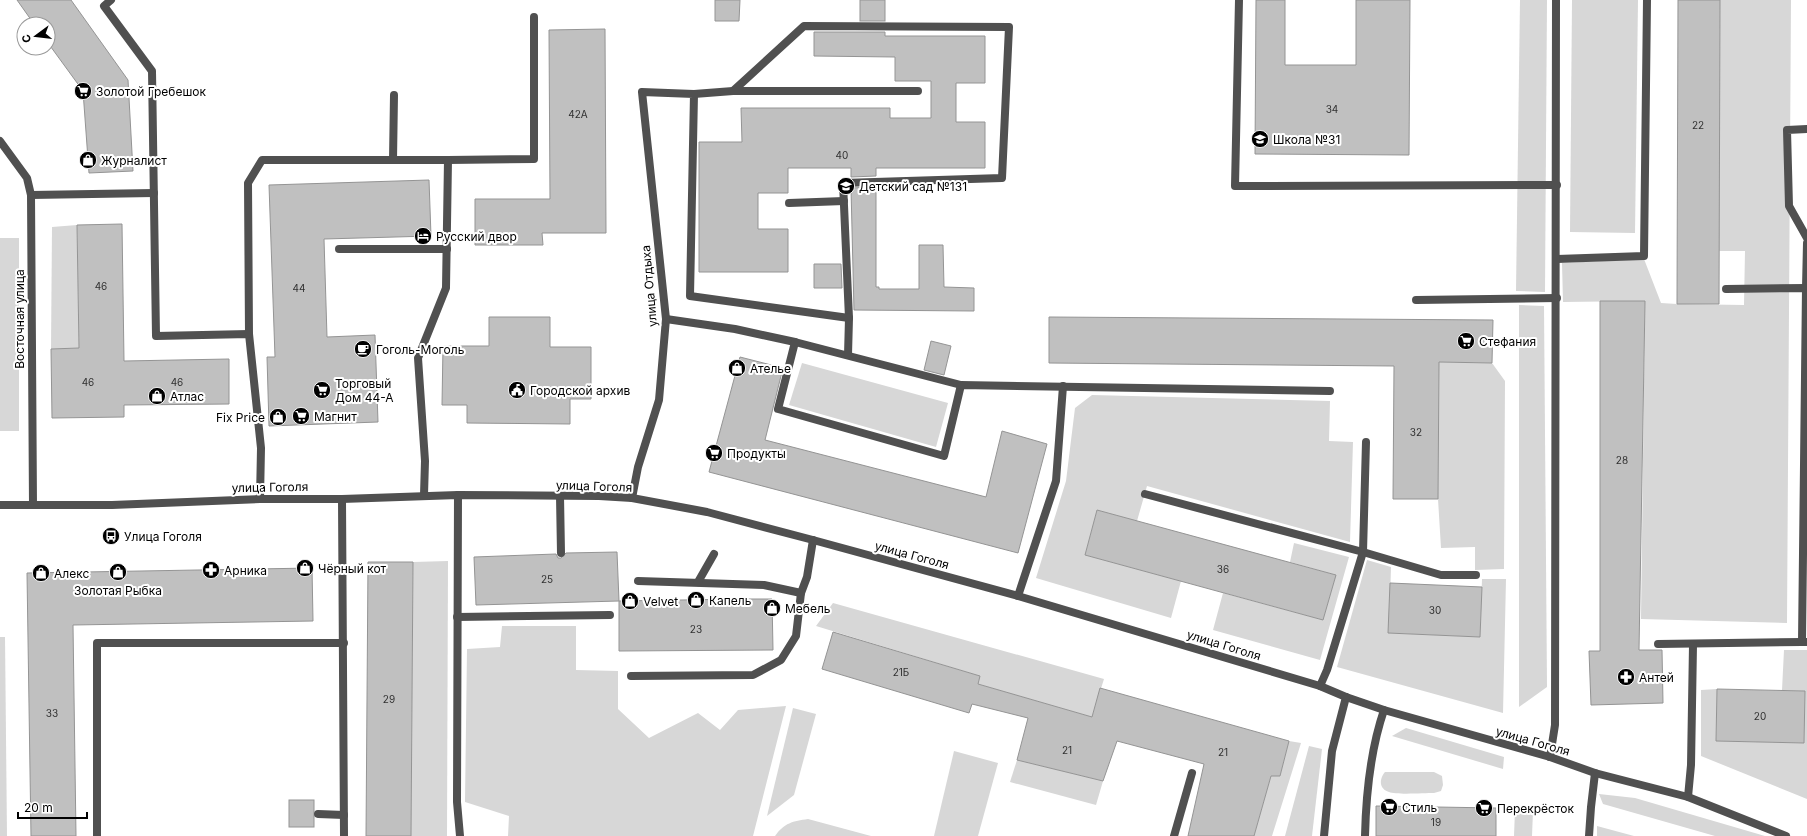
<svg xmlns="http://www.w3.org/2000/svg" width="1807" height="836" font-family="Inter,sans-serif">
<rect width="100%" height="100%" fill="#fff"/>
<!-- green -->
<g fill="#d7d7d7">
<path d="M1520,0H1547L1545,292L1516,291Z"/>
<path d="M1572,0H1638L1635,233L1570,232Z"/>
<path d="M1720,0H1791L1787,623L1641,619L1645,301L1563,302L1562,263L1644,259L1661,303L1677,304L1744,305L1745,251H1719Z"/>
<path d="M0,213V238H19V431H0V469Z"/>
<path d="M77,225L79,348L51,349L52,227Z"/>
<path d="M1519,305L1544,306L1547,687L1519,707Z"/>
<path d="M1439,362L1492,363L1505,381L1504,569L1475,570V547L1441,548L1438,499Z"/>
<path d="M802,363L948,403L936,447L789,405Z"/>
<path d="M1092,395L1330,401L1329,441L1353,442L1350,542L1147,486L1137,521L1097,510L1085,555L1181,581L1171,618L1036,578L1066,481L1075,408Z"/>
<path d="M1294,543L1349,557L1320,660L1213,630L1223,593L1323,620L1336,575L1290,562Z"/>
<path d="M1367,560L1391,567L1389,633L1480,637L1482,579H1506L1503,713L1337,667Z"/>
<path d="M448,561L447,836H411L413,562Z"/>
<path d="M833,603L1104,679L1092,717L978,684L980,676L816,626Z"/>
<path d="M502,626H576V670L618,671V709L649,738L698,713L720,730L738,710L786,706L753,836H508L509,816L465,802L467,649L500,647Z"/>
<path d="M0,637H5L7,836H0Z"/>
<path d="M1784,650H1807V799L1701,756V690L1717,689L1716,741L1804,743L1805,691L1782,690Z"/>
<path d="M793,708L816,714L794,795L767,816Z"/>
<path d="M1406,728L1504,757L1503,769L1392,736Z"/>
<path d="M1289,741L1301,743L1272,836H1254L1271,776H1280Z"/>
<path d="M1309,746L1322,749L1312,836H1285Z"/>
<path d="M954,751L998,763L978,836H934Z"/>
<path d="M1017,760L1103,781L1096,805L1010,782Z"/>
<path d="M1385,772H1434L1442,776L1443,785L1441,791L1434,793C1424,793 1396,795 1389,792C1379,789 1379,779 1385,772Z"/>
<path d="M1599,794L1635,798L1765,836H1715L1603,804Z"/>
<path d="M1515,810L1533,811L1532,836H1514Z"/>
<path d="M808,819L871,836H775C784,823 793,821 808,819Z"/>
<path d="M1597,826L1634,836H1597Z"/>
</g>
<!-- building -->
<g fill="#c0c0c0" stroke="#949494">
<path d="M17,0H71L128,80L133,171L89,173L83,91L48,43V24H34Z"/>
<path d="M715,0H740L739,21H715Z"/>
<rect x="860" y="0" width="25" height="21"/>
<path d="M1256,0H1285V65H1356V0H1410L1409,155L1255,154Z"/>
<path d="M1678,0H1720L1719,304H1677Z"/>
<path d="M605,29L606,233H542L543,245H475V199H550L549,30Z"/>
<path d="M814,32H885V36H985V83H956V122H985V168H876V176L851,177V168H788V193H758V229H788V272H699V142H742L741,108H890V118H931V81H895V57L814,56Z"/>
<path d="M429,180L431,236L324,239L327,337L375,335L378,422L269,426L267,357H275L269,185Z"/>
<path d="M876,187V287H879V289H919V245H943L944,287L974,288V311L854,310L851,188Z"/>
<path d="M122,224L124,361L229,359V404L124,405V417L52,418L51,349L79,348L77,225Z"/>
<path d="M814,264H841L842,288H814Z"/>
<path d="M1600,301H1645L1639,650H1662L1663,703L1591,705L1589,651H1600Z"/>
<path d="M489,317H550V347H591V399H570V424L467,423V405H442L443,346H489Z"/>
<path d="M1049,317L1493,320L1492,363L1439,362L1438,499H1393L1394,366L1049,363Z"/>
<path d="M931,341L951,346L944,375L924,370Z"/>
<path d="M740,357L783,368L765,440L986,497L1002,431L1047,444L1018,553L709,472Z"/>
<path d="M1097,510L1336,575L1323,620L1085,555Z"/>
<path d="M617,552L619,601L476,605L474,557L556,554L558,558H561L566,553Z"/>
<path d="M368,562H413L411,836H366Z"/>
<path d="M312,568L313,621L73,625L76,836H31L27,573Z"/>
<path d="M1390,583L1482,587L1480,637L1388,633Z"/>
<path d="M742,599H772L773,650L619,651V601Z"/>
<path d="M833,632L980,676L978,684L1092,717L1100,688L1289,741L1280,776H1271L1254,836H1188L1204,764L1117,741L1103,781L1017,760L1028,718L972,704L969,713L822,669Z"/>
<path d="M1717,689L1805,691L1804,743L1716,741Z"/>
<rect x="289" y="800" width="25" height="27"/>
<path d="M1376,806L1496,808V836H1376Z"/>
</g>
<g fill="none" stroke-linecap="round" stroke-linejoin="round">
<!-- service -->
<g stroke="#505050" stroke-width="8">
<path d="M111,0L104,6L152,71L156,336L249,334L261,448L260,499"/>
<path d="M1239,0L1235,186L1557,185"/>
<path d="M694,94L733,91"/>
<path d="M1807,129L1787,130L1789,206L1807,238"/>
<path d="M393,160L394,95"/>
<path d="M448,160L534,159V17"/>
<path d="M31,195L154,193"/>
<path d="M789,203L844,201"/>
<path d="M339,249H447"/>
<path d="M1557,259L1644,256L1647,0"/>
<path d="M1806,288L1807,243"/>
<path d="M1726,289L1806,288L1802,642H1807"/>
<path d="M1416,300L1557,298"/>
<path d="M666,319L735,329L795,342L778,409L944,456L961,385L1330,391"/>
<path d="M249,334L248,183L262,160H448L446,288L418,358L425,461L424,495"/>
<path d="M795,342L961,385"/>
<path d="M848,355L849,318L843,183L1002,178L1009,27L804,26L733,91H918"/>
<path d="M1145,494L1363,552L1441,575H1476"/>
<path d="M458,495L457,802L460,836"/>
<path d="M560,496L561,553"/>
<path d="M632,498L638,467L659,400L666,319L642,92L694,94L690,296L849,318"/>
<path d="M342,499L344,836"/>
<path d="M638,581L764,585L801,593"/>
<path d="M698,582L714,554"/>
<path d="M1018,596L1056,481L1063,386"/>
<path d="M457,617L610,615"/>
<path d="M1658,644L1802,642"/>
<path d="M631,676L753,675L781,660L796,636L801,593L807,577L813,540"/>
<path d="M1320,686L1327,670L1363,552L1366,442"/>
<path d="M1550,757L1555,725L1556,0"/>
<path d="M1688,797L1691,765L1693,645"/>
<path d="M318,814L344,815"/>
<path d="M97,836V643H344"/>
<path d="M1174,836L1192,773"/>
<path d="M1324,836L1332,751L1346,697"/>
<path d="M1365,836C1366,793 1370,751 1384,710"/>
<path d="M1589,836L1591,807L1595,773"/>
</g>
<!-- minor -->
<g stroke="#505050" stroke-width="8">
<path d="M0,141L27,178L31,195L33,505"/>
<path d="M1346,697L1384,710L1550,757L1595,773L1688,797L1786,836"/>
</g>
<!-- tertiary -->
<path stroke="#505050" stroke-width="8" d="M0,505H112L260,499H342L458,495L599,496L632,498L707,512L813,540L1018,596L1320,686L1346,697"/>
</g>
<!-- icons -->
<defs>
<symbol id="supermarket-disc" viewBox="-11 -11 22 22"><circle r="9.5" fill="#000" stroke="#fff"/><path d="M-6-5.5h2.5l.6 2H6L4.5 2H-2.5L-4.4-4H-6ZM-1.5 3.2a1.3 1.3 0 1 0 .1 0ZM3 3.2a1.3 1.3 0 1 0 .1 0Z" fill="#fff"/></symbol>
<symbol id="school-disc" viewBox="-11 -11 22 22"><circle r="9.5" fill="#000" stroke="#fff"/><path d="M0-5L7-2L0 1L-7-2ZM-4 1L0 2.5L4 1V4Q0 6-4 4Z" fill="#fff"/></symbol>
<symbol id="shop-disc" viewBox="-11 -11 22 22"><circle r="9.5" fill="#000" stroke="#fff"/><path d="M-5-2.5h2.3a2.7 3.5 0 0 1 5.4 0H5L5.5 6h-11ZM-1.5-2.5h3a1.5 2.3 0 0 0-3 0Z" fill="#fff"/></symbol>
<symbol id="hotel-disc" viewBox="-11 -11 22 22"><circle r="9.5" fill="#000" stroke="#fff"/><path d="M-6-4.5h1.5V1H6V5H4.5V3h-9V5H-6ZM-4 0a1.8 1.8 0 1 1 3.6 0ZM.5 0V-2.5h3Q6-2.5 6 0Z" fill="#fff"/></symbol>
<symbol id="cafe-disc" viewBox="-11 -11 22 22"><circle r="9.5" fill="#000" stroke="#fff"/><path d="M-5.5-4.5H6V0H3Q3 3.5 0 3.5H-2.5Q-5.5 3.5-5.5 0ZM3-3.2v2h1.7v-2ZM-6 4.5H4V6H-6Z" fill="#fff"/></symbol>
<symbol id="civic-disc" viewBox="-11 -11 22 22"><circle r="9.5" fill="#000" stroke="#fff"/><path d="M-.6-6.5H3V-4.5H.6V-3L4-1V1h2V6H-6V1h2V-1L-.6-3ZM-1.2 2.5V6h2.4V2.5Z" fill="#fff"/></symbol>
<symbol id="bus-disc" viewBox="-11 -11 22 22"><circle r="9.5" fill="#000" stroke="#fff"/><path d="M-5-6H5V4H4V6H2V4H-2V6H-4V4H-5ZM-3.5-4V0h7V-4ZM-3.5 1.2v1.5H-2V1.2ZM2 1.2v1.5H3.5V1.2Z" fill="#fff"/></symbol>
<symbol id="pharmacy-disc" viewBox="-11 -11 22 22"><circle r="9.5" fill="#000" stroke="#fff"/><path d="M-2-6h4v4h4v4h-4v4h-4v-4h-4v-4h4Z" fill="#fff"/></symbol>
</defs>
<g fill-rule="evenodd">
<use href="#supermarket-disc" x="73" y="81" width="20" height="20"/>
<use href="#school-disc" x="1250" y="129" width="20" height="20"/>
<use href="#shop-disc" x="78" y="150" width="20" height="20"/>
<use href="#school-disc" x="836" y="176" width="20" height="20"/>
<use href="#hotel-disc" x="413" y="226" width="20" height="20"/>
<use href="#supermarket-disc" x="1456" y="331" width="20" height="20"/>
<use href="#cafe-disc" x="353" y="339" width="20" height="20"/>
<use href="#shop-disc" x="727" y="358" width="20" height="20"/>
<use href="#supermarket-disc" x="312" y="380" width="20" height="20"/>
<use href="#civic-disc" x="507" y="380" width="20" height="20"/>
<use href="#shop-disc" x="147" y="386" width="20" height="20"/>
<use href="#supermarket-disc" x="291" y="406" width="20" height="20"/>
<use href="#shop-disc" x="268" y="407" width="20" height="20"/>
<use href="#supermarket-disc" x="704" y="443" width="20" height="20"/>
<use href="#bus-disc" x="101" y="526" width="20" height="20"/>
<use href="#shop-disc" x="295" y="558" width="20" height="20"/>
<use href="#pharmacy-disc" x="201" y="560" width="20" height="20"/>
<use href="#shop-disc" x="108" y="562" width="20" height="20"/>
<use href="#shop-disc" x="31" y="563" width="20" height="20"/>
<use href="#shop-disc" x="686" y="590" width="20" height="20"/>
<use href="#shop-disc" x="620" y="591" width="20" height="20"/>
<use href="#shop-disc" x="762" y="598" width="20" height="20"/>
<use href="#pharmacy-disc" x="1616" y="667" width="20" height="20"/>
<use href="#supermarket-disc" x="1379" y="797" width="20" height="20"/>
<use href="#supermarket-disc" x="1474" y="798" width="20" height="20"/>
</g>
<g text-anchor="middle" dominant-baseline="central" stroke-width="4" stroke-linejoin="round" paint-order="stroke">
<!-- number labels -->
<g font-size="10" fill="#303030">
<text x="1332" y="109">34</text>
<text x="578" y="114">42А</text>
<text x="1698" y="125">22</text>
<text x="842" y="155">40</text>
<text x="101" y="286">46</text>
<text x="299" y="288">44</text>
<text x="88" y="382">46</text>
<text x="177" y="382">46</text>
<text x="1416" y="432">32</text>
<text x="1622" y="460">28</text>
<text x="1223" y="569">36</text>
<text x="547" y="579">25</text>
<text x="1435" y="610">30</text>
<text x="696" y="629">23</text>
<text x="901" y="672">21Б</text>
<text x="389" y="699">29</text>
<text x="52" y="713">33</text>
<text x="1760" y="716">20</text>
<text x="1067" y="750">21</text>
<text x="1223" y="752">21</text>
<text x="1436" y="822">19</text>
</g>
<!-- poi labels -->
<g font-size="12" fill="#000" stroke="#fff" text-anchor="start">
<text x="96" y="91">Золотой Гребешок</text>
<text x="1273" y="139">Школа №31</text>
<text x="101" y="160">Журналист</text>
<text x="859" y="186">Детский сад №131</text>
<text x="436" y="236">Русский двор</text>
<text x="1479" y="341">Стефания</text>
<text x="376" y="349">Гоголь-Моголь</text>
<text x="750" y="368">Ателье</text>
<text x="335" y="383">Торговый<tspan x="335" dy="14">Дом 44-А</tspan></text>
<text x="530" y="390">Городской архив</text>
<text x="170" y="396">Атлас</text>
<text x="314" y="416">Магнит</text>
<text x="265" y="417" text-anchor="end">Fix Price</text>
<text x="727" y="453">Продукты</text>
<text x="124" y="536">Улица Гоголя</text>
<text x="318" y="568">Чёрный кот</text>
<text x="224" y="570">Арника</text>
<text x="54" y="573">Алекс</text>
<text x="118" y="590" text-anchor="middle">Золотая Рыбка</text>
<text x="709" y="600">Капель</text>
<text x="643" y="601">Velvet</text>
<text x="785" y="608">Мебель</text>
<text x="1639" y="677">Антей</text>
<text x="1402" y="807">Стиль</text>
<text x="1497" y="808">Перекрёсток</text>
</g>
<!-- street labels -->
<g font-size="12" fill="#000" stroke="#fff">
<text transform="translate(649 286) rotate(-95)">улица Отдыха</text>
<text transform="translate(19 319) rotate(-90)">Восточная улица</text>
<text transform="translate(594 486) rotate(2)">улица Гоголя</text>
<text transform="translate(270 487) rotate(-1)">улица Гоголя</text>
<text transform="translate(912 555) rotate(15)">улица Гоголя</text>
<text transform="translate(1224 645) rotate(17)">улица Гоголя</text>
<text transform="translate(1533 741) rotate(16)">улица Гоголя</text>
</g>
</g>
<!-- north arrow -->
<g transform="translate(36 36) rotate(255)"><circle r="19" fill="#ffffff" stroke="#999999"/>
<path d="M0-3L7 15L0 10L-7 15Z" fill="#000000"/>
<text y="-6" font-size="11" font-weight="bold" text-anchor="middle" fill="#000000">С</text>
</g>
<!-- scale -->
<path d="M18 812v6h69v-6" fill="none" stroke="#000000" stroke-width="2"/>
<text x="24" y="812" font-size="12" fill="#000000" stroke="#ffffff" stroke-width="3" paint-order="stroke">20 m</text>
</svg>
